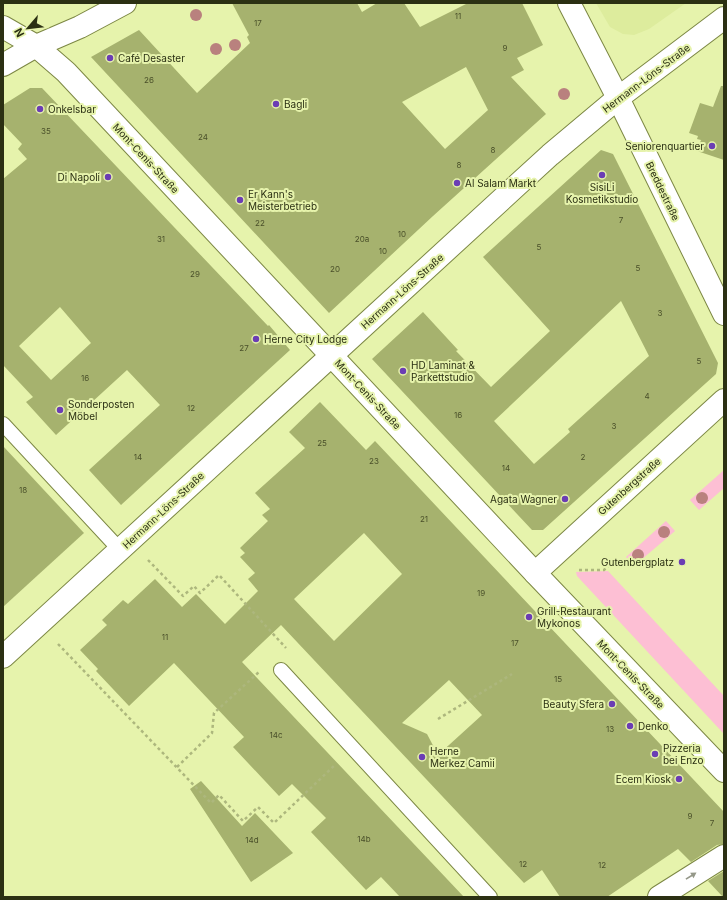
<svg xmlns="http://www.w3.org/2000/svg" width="727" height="900" font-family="Inter,sans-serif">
<rect width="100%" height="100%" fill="#e6f3ac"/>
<!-- built -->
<path fill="#ddec9d" d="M596,3H686L649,29L634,35L623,34L610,27Z"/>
<!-- grass -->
<g fill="#fdbfd4">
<path d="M724,470V488L699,510L690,500Z"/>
<path d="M666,521L675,531L634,566L626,557Z"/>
<path d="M608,571L724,696V734L577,576L576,572Z"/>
</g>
<!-- building -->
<g fill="#a6b26e" fill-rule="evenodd">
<path d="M232,3H357L362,12L377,3H404L420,27L468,3H522L543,45L517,58L524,70L511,77L546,114L433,216L329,313L91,57L139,30L197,93L250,43L247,37L249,35ZM466,67L488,110L445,149L402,102Z"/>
<path d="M721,86H724V160L697,151L701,140L697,139L698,136L689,133L700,103L713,107Z"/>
<path d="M30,88H42L268,326L269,325L290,350L121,505L89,470L160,405L127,370L56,435L26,402L33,397L3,365V179L27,159L18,149L22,144L3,124V105ZM60,307L91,343L51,380L19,346Z"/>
<path d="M601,150L613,154L718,363L716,374L543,530H532L372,359L423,312L458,350L456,351L491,387L550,331L483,257ZM621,301L649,356L568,429L570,432L534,464L494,421Z"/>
<path d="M320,402L366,450L375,441L724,812V844L717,845L691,862L678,849L607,897H560L542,870L524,883L281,625L242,662L464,897H400L381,877L366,890L311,832L326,818L292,784L279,796L233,747L244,737L174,663L129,706L96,671L98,669L80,650L107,625L102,620L123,600L128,604L155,579L182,607L196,594L225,624L258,591L248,579L255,573L240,557L245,553L240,548L268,521L262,515L270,509L255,493L305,448L289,432ZM364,533L402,574L334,641L294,599ZM449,680L482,715L438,755L427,734L402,723Z"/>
<path d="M3,446L84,533L3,607Z"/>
<path d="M201,781L242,826L255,813L293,853L251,882L190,789Z"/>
<path d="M724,871V897H723L708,881Z"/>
</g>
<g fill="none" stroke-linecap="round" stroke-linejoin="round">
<defs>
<g id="lane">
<path d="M3,424L120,550"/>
<path d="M281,670L490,897"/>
</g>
<g id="street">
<path d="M569,3L618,98L724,314"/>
<path d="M3,27L36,46L66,72L535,573L724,771"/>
<path d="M3,65L36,46L80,27L125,3"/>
<path d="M535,573L724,400"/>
<path d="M659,897L724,856"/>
</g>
<path id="secondary" d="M3,657L550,155L618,98L724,18"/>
</defs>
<!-- lane casing -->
<use href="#lane" stroke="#7c8744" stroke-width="16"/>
<!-- street casing -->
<use href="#street" stroke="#7c8744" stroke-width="24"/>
<!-- secondary casing -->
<use href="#secondary" stroke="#7c8744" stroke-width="24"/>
<!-- path -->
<g stroke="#adb77d" stroke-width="2.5" stroke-dasharray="3 3" stroke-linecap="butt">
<path d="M148,560L183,596L194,586L200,593L219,575L286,648"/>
<path d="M579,570H604L613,562"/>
<path d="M58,644L211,803L219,795L243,821L258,807L274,823L336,764"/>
<path d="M438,719L512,674"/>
<path d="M177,767L212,733L214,713L259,672"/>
</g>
<!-- lane -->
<use href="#lane" stroke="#fff" stroke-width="14"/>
<!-- street -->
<use href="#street" stroke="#fff" stroke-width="22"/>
<!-- secondary -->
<use href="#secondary" stroke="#fff" stroke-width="22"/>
</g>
<!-- trees -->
<g fill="#b9817e">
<circle cx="196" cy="15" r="6"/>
<circle cx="235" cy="45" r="6"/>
<circle cx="216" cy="49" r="6"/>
<circle cx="564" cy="94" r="6"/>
<circle cx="702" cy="498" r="6"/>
<circle cx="664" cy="532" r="6"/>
<circle cx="638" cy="555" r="6"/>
</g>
<!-- one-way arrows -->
<defs><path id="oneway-solid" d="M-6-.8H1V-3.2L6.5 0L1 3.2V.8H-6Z"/></defs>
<use fill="#959889" href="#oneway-solid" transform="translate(691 876) rotate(-32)"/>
<!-- markers -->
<g fill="#6b3db4" stroke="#e6f3ac" stroke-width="1.5">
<circle cx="110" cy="58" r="4"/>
<circle cx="276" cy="104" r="4"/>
<circle cx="40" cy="109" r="4"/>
<circle cx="712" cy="146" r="4"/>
<circle cx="602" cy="175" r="4"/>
<circle cx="108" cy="177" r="4"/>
<circle cx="457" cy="183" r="4"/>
<circle cx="240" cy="200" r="4"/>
<circle cx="256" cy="339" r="4"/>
<circle cx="403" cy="371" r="4"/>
<circle cx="60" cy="410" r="4"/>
<circle cx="565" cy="499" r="4"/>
<circle cx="682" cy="562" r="4"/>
<circle cx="529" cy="617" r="4"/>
<circle cx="612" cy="704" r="4"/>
<circle cx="630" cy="726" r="4"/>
<circle cx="655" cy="754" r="4"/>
<circle cx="422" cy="757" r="4"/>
<circle cx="679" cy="779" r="4"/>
</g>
<g text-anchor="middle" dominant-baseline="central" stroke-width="4" stroke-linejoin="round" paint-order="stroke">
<!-- number labels -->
<g font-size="8" fill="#4a502a">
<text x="458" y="16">11</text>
<text x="258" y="23">17</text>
<text x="505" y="48">9</text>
<text x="149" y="80">26</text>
<text x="46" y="131">35</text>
<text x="203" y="137">24</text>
<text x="493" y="150">8</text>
<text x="459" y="165">8</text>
<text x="621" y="220">7</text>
<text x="260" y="223">22</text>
<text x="402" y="234">10</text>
<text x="161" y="239">31</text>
<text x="362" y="239">20a</text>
<text x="539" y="247">5</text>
<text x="383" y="251">10</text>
<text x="638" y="268">5</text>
<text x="335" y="269">20</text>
<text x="195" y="274">29</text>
<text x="660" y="313">3</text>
<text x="244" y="348">27</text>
<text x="699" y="361">5</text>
<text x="85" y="378">16</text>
<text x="647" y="396">4</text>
<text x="191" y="408">12</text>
<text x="458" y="415">16</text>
<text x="614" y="426">3</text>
<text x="322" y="443">25</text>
<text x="138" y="457">14</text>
<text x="583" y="457">2</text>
<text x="374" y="461">23</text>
<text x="506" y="468">14</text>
<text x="23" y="490">18</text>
<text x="424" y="519">21</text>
<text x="481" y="593">19</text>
<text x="165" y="637">11</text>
<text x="515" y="643">17</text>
<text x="558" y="679">15</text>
<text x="610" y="729">13</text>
<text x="276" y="735">14c</text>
<text x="690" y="816">9</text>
<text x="712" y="823">7</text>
<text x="364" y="839">14b</text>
<text x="252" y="840">14d</text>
<text x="523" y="864">12</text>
<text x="602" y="865">12</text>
</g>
<!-- poi labels -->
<g font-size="10" fill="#2b3013" stroke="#e6f3ac" text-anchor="start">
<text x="118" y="58">Café Desaster</text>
<text x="284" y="104">Bagli</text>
<text x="48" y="109">Onkelsbar</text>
<text x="704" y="146" text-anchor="end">Seniorenquartier</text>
<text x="100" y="177" text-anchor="end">Di Napoli</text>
<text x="465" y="183">Al Salam Markt</text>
<text x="602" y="187" text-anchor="middle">SisiLi<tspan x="602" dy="12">Kosmetikstudio</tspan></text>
<text x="248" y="194">Er Kann's<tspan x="248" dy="12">Meisterbetrieb</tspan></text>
<text x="264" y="339">Herne City Lodge</text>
<text x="411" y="365">HD Laminat &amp;<tspan x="411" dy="12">Parkettstudio</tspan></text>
<text x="68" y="404">Sonderposten<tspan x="68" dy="12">Möbel</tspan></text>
<text x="557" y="499" text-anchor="end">Agata Wagner</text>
<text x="674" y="562" text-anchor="end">Gutenbergplatz</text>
<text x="537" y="611">Grill-Restaurant<tspan x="537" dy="12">Mykonos</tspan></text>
<text x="604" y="704" text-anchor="end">Beauty Sfera</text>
<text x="638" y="726">Denko</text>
<text x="663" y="748">Pizzeria<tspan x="663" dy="12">bei Enzo</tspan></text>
<text x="430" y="751">Herne<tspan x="430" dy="12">Merkez Camii</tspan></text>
<text x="671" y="779" text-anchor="end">Ecem Kiosk</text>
</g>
<!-- street labels -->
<g font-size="10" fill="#2b3013" stroke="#e6f3ac">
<text transform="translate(646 78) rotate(-37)">Hermann-Löns-Straße</text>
<text transform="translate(146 158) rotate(47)">Mont-Cenis-Straße</text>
<text transform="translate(663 191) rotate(64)">Breddestraße</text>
<text transform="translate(402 291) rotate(-42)">Hermann-Löns-Straße</text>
<text transform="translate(368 394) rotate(47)">Mont-Cenis-Straße</text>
<text transform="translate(629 486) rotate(-42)">Gutenbergstraße</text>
<text transform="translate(163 510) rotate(-43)">Hermann-Löns-Straße</text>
<text transform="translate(631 674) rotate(46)">Mont-Cenis-Straße</text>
</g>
</g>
<!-- border -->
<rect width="727" height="900" fill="none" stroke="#2b3013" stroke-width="8"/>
<!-- north arrow -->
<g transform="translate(28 28) rotate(242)" stroke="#e6f3ac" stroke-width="3" paint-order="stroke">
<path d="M0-3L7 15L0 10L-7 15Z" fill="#2b3013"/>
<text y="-6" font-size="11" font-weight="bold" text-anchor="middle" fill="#2b3013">N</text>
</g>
</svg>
